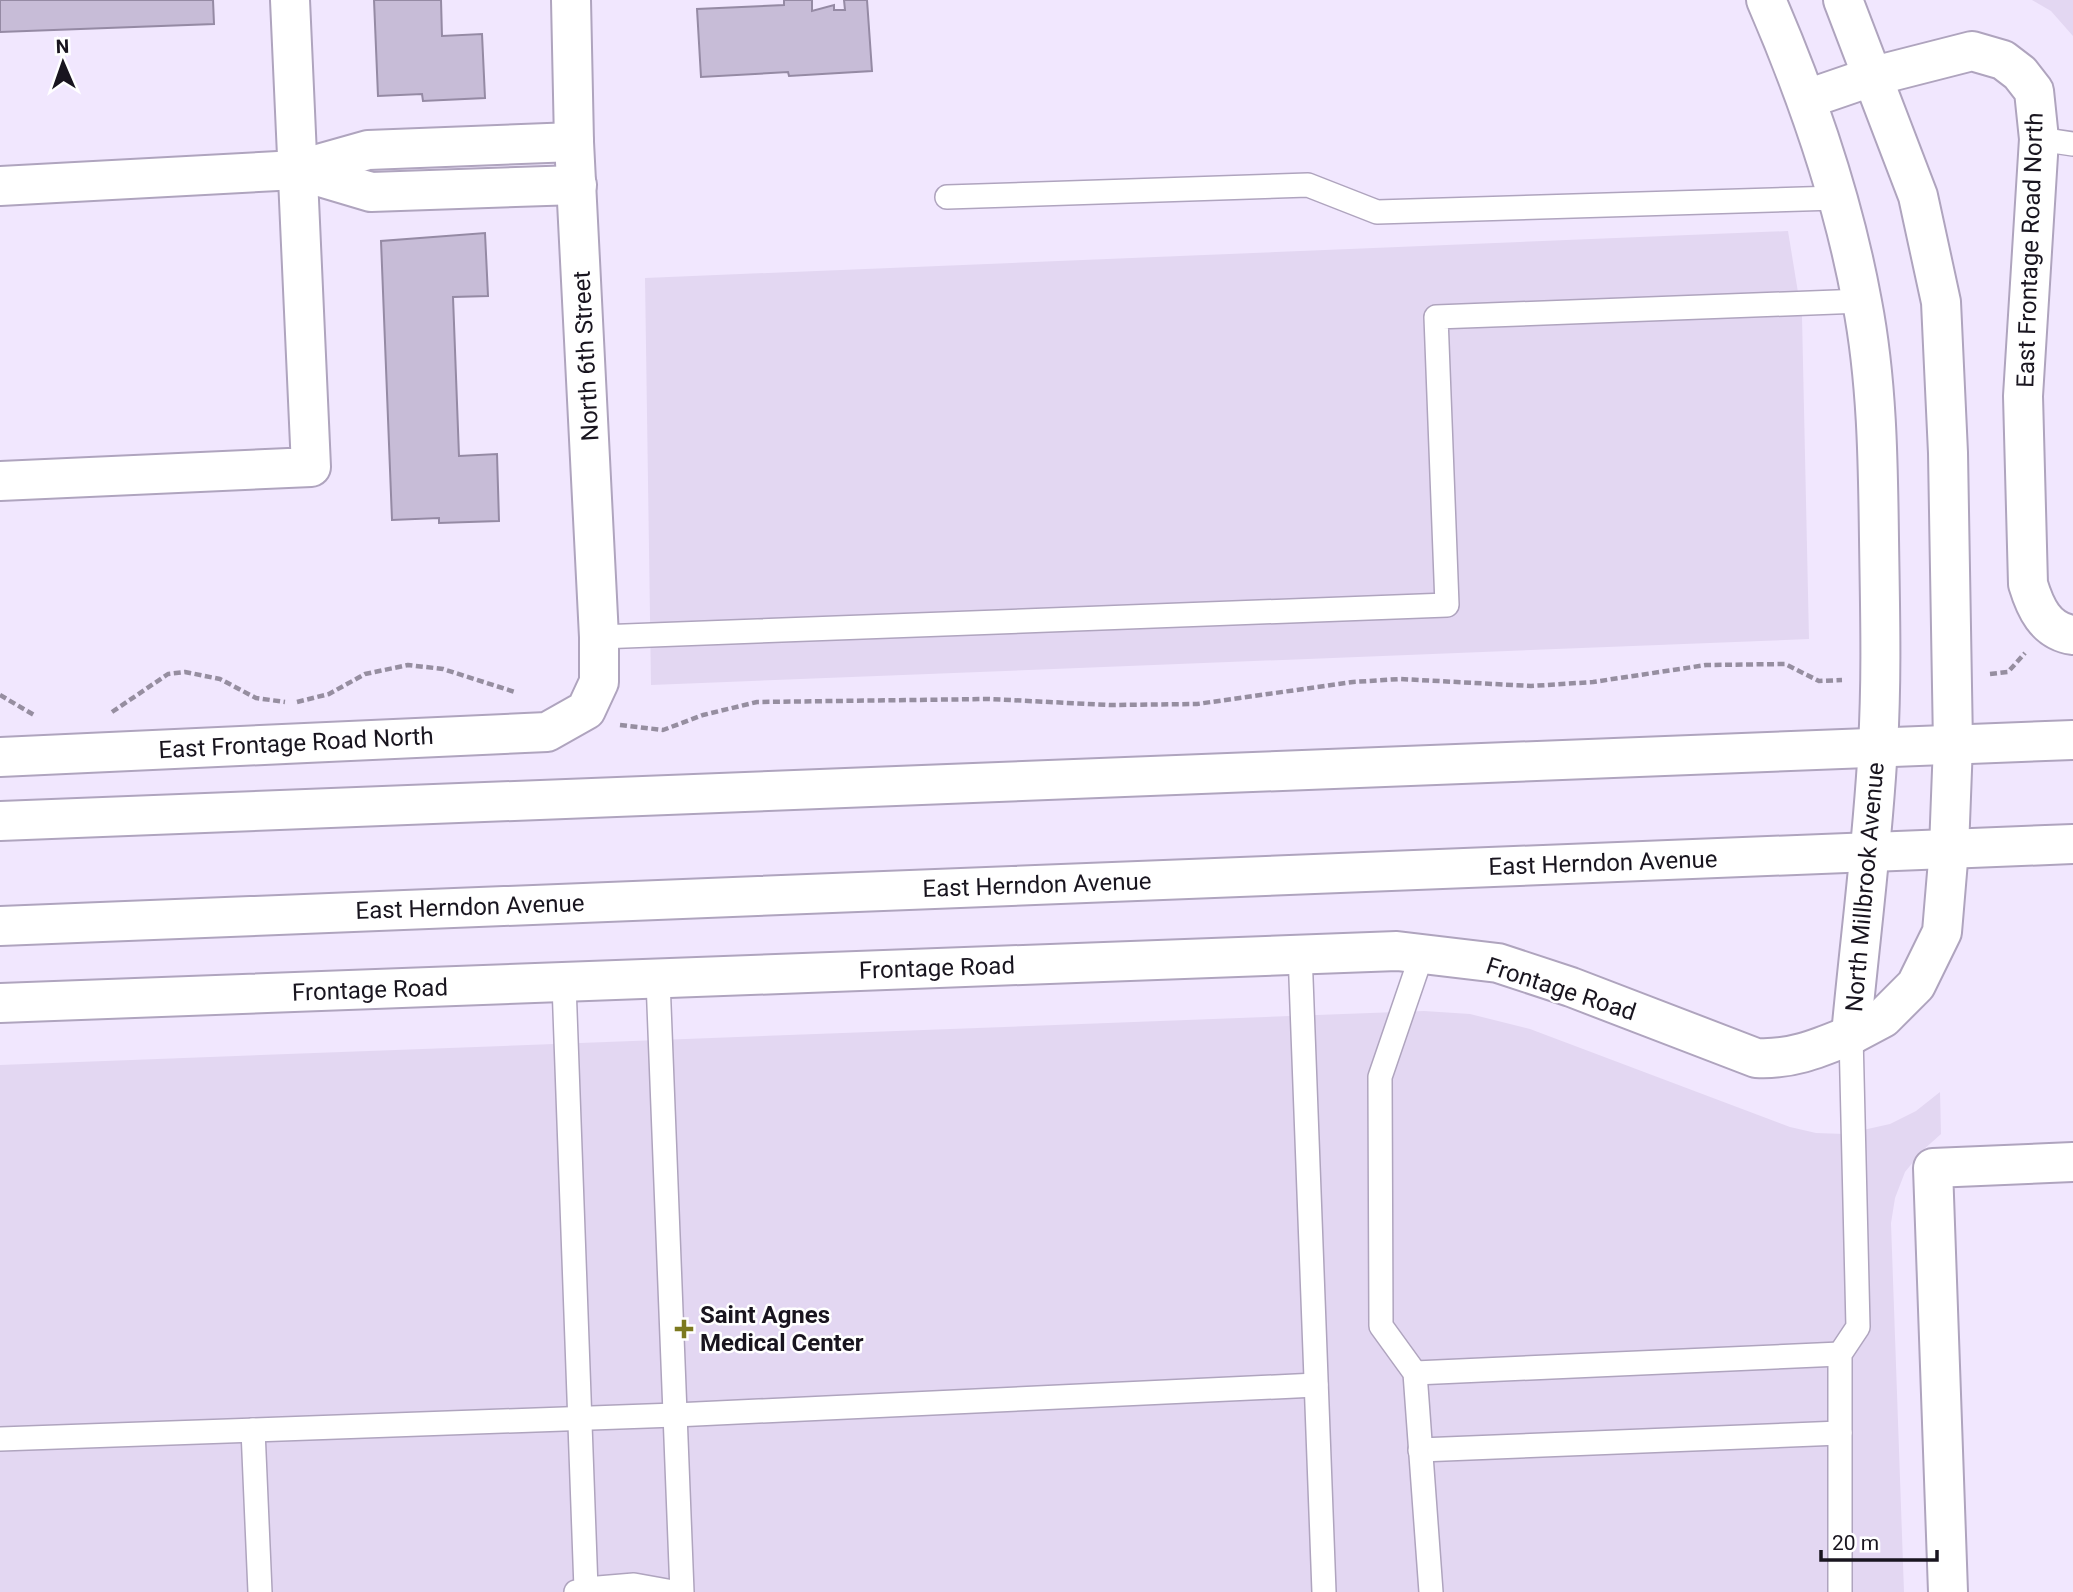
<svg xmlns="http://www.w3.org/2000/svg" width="2073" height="1592" font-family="Roboto,sans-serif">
<rect width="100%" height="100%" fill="#f1e7fe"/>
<!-- built -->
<g fill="#e3d7f2">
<path d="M2032,0H2073V36L2051,11Z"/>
<path d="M1788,231L1802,317L1809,639L651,685L645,278Z"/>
<path d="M1424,1011L1470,1014L1530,1029L1790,1127L1816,1133L1845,1134L1890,1124L1916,1111L1940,1092L1941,1134L1922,1151L1905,1172L1895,1198L1891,1223L1904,1592H0V1065Z"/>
</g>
<!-- building -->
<g fill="#c7bcd7" stroke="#958aa4" stroke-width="2">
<path d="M0,0H213L214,24L0,32Z"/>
<path d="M374,0H441L442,36L482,34L485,98L423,101L422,94L378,96Z"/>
<path d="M784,0H812V11L834,5V10H845L844,0H867L872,71L789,76L788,72L701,77L697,9L784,5Z"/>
<path d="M485,233L488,296L453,297L459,456L497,454L499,521L439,523V518L392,520L381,241Z"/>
</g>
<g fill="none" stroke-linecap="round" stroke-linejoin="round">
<defs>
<g id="lane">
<path d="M2039,139L2073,144"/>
<path d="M947,197L1308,185L1377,212L1836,198"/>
<path d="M599,637L1447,605L1436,317L1862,301"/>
<path d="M1300,952L1324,1592"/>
<path d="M1422,954L1380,1077L1381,1326L1415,1373L1431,1592"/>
<path d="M658,980L682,1592"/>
<path d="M564,984L586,1589L576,1592"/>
<path d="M1415,1373L1840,1354"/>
<path d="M253,1430L260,1592"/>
<path d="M0,1439L675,1415L1316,1385"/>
<path d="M1420,1450L1840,1433"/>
<path d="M586,1589L634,1585L673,1592"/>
<path d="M1840,1592V1354L1858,1327L1851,1035"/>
</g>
<g id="street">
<path d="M1807,99L1874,76L1972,51L2003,60L2020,73L2034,91L2039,139L2023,396L2028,584C2035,607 2045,631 2073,635"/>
<path d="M297,170L371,192L577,185"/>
<path d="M0,186L297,170L368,150L574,142"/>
<path d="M0,481L311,467L290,0"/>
<path d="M0,757L547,732L586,710L599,682V637L574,142L571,0"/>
<path d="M0,1003L1397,951L1498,963L1571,987L1756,1058C1792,1060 1819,1048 1851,1035"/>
<path d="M1948,1592L1933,1168L2073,1162"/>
</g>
<g id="secondary">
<path d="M1766,0C1808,97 1843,198 1862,302C1877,380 1878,460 1879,539C1880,608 1882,676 1878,745C1873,842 1860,938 1851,1035"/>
<path d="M1843,0L1918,196L1941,302L1948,453L1953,744L1949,849L1942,932L1916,985L1883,1018L1851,1035"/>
</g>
<g id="primary">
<path d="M0,821L2073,740"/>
<path d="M0,926L2073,844"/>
</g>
</defs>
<!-- lane casing -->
<use href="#lane" stroke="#afa4be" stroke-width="26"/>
<!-- street casing -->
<use href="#street" stroke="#afa4be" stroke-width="42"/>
<!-- secondary casing -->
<use href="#secondary" stroke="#afa4be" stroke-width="42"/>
<!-- primary casing -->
<use href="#primary" stroke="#afa4be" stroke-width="42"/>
<!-- path -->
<g stroke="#968ea0" stroke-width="4.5" stroke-dasharray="7 3.5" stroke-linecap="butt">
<path d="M1990,674L2008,672L2025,653"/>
<path d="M0,695L34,715"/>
<path d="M297,702L329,694L365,674L408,665L443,669L515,692"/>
<path d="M112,712L168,674L185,672L220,679L256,698L285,702"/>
<path d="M620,725L663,730L703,715L757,702L989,699L1109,705L1197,704L1353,682L1400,679L1531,686L1593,682L1706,665L1785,664L1819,681L1842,680"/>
</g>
<!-- lane -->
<use href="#lane" stroke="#fff" stroke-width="23"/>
<!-- street -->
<use href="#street" stroke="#fff" stroke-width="38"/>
<!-- secondary -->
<use href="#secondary" stroke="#fff" stroke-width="38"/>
<!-- primary -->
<use href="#primary" stroke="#fff" stroke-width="38"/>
</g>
<!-- markers -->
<path fill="#7c791f" stroke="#fff" stroke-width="2.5" d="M680.5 1318.5h7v7h7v7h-7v7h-7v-7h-7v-7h7z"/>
<g text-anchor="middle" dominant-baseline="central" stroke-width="5" stroke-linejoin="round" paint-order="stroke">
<!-- street labels -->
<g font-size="24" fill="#19151f" stroke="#fff">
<text transform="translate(2030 250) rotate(-88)">East Frontage Road North</text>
<text transform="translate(586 356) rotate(-93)">North 6th Street</text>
<text transform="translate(296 743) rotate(-3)">East Frontage Road North</text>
<text transform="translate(1603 863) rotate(-2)">East Herndon Avenue</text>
<text transform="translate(1037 885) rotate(-2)">East Herndon Avenue</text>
<text transform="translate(1865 887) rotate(-85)">North Millbrook Avenue</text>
<text transform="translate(470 907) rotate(-2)">East Herndon Avenue</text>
<text transform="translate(937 968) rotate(-2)">Frontage Road</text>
<text transform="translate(1561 989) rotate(18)">Frontage Road</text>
<text transform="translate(370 990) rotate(-2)">Frontage Road</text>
</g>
<!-- poi labels -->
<g font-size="24" font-weight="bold" fill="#19151f" stroke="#fff" text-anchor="start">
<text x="700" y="1315">Saint Agnes<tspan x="700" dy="28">Medical Center</tspan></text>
</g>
</g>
<!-- north arrow -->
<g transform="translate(63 63) rotate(358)" stroke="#ffffff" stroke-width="5" paint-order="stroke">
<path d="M0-5L12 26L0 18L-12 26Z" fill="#19151f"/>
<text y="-10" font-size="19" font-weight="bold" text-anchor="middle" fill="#19151f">N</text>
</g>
<!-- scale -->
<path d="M1821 1550v10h116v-10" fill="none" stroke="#19151f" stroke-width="3.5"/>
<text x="1832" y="1550" font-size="21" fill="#19151f" stroke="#ffffff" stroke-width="5" paint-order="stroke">20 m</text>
</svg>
